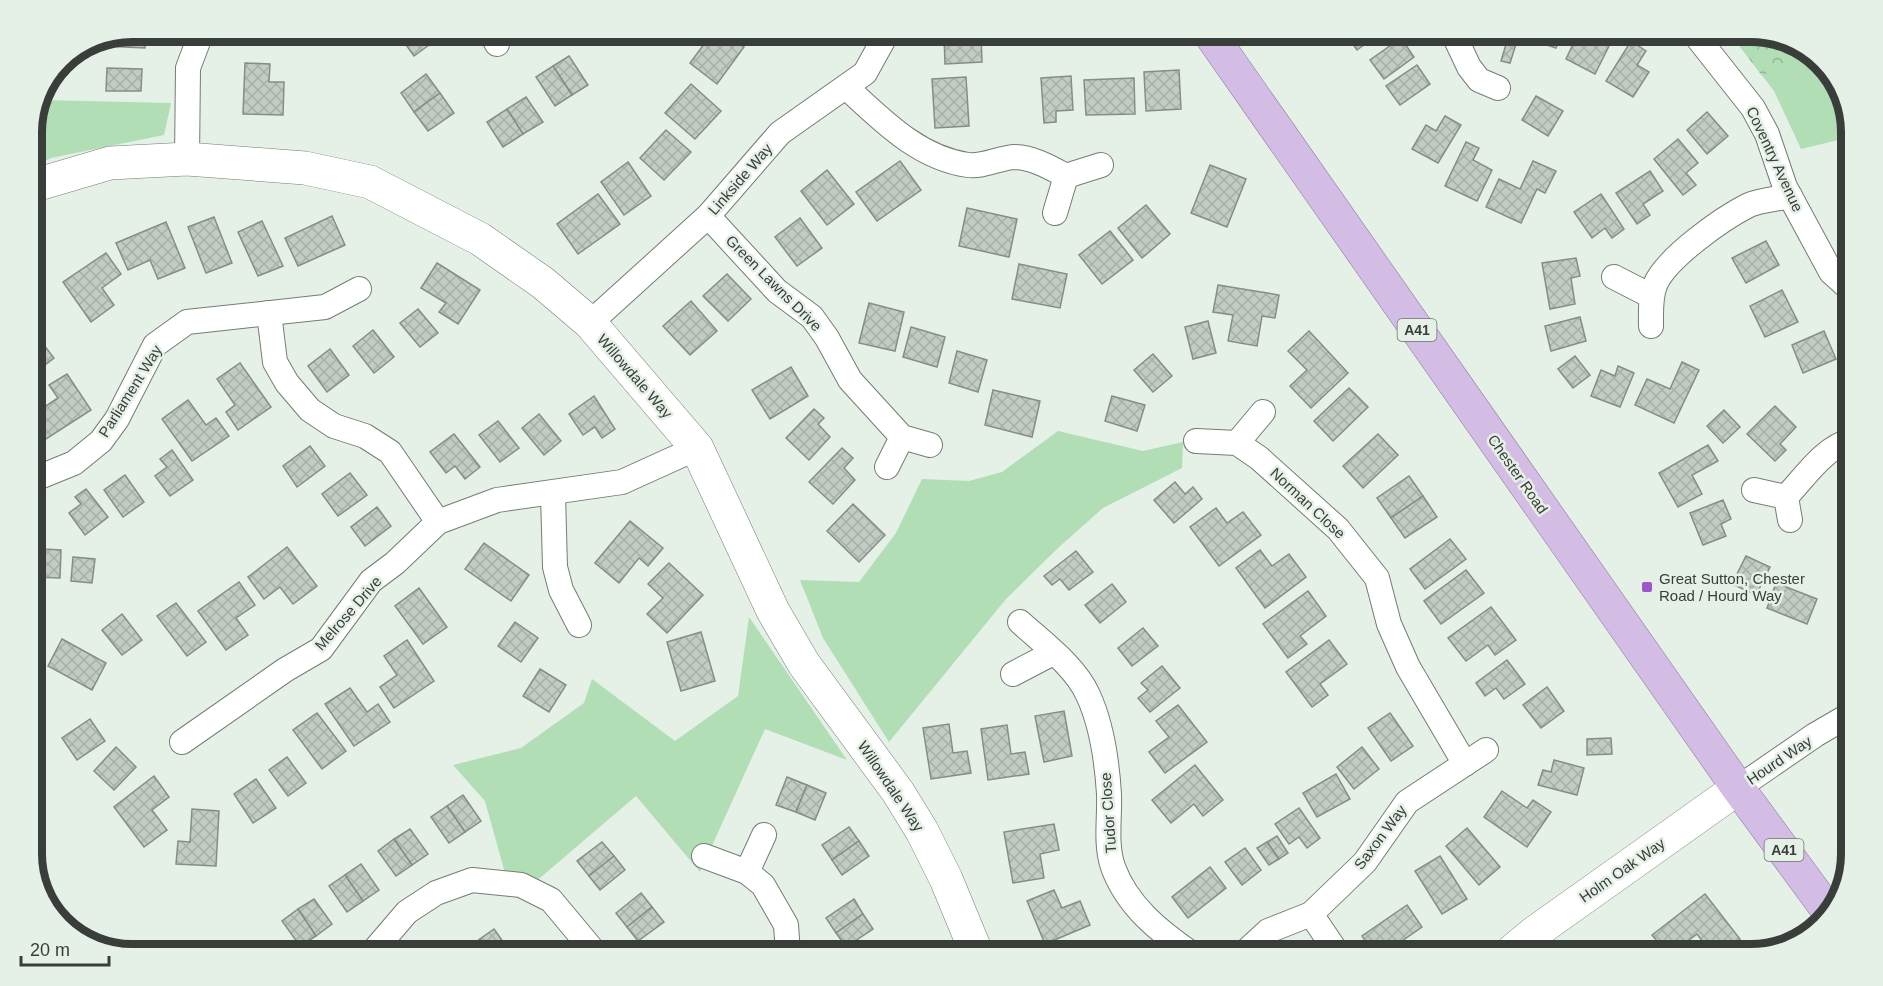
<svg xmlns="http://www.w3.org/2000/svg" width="1883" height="986" font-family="Helvetica,sans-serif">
<defs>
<pattern id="forest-crowns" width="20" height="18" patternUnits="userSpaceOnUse" patternTransform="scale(1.5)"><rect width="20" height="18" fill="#b2deb6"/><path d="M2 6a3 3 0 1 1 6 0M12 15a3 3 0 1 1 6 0" fill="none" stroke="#92b595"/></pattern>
<pattern id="building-cross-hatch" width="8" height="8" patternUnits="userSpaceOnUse" patternTransform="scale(1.5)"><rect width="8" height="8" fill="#c2ccc3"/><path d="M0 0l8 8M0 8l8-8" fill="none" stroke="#a7b0a8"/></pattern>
</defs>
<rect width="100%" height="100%" fill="#e5f0e6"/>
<!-- grass -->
<g fill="#b2deb6">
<path d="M1725,32H1751L1796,42L1835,77L1851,126V137L1801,149L1774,91L1738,44Z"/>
<path d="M43,100L171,103L164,135L51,158L32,167V126Z"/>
<path d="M1058,431L1143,451L1183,442L1182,468L1103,508L1058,548L1006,599L889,742L823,638L800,580L859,582L896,533L922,479L969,481L1002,472Z"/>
<path d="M749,617L847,760L765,729L700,872L636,796L527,889L508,884L485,801L453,765L521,748L584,703L592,679L675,741L738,696Z"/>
</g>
<!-- forest -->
<path fill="url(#forest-crowns)" d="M1725,32C1752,31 1785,33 1806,51L1762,76L1738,44Z"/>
<!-- building -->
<g fill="url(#building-cross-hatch)" stroke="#848e85" stroke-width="1.5">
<path d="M1562,32L1556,48L1526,38L1528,33Z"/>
<path d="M1579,32H1592L1611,42L1595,74L1566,59Z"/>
<path d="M1345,33H1380L1357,50Z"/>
<path d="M944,35H981L982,62L945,64Z"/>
<path d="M710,36H729L744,47L717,84L690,63Z"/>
<path d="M750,36H764L753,41Z"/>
<path d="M440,37L414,56L401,38Z"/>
<path d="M255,38H301L300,45L255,40Z"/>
<path d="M1401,38L1414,57L1384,79L1370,60Z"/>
<path d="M1508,38L1517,41L1510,63L1501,61Z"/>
<path d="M104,39H146L145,48L104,46Z"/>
<path d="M1631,41L1646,51L1637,65L1649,72L1633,97L1606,81Z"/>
<path d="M569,56L588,85L572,95L553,66Z"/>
<path d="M245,63L270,64L269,82H284L283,115L243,114Z"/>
<path d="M1417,65L1430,84L1400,105L1386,86Z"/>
<path d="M553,66L572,95L555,106L536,77Z"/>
<path d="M107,68L142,69L141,91H106Z"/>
<path d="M1179,70L1181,109L1146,111L1144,72Z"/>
<path d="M426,74L440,93L414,112L401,93Z"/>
<path d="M1071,76L1073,110L1056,111V122L1044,123L1041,78Z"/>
<path d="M966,77L969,126L935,128L932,79Z"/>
<path d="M1134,78L1135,114L1086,115L1084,80Z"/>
<path d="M691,84L721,111L695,139L665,113Z"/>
<path d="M440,93L454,113L428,131L414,112Z"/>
<path d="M1536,96L1563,111L1548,136L1522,120Z"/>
<path d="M526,97L543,122L523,134L507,109Z"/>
<path d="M507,109L523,134L503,147L487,122Z"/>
<path d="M1707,112L1728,136L1707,154L1687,130Z"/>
<path d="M1445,116L1461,125L1438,163L1412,149L1426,125L1436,131Z"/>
<path d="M666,130L691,152L664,180L640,158Z"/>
<path d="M1678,139L1698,163L1686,173L1696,185L1683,195L1654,159Z"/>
<path d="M1466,142L1479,148L1473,160L1492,170L1477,201L1445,186Z"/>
<path d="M900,161L921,190L877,221L856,192Z"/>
<path d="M1533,161L1556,171L1545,193L1537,189L1521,223L1486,207L1499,179L1520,189Z"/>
<path d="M628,162L651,196L624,215L601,182Z"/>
<path d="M1210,165L1246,179L1227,227L1191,213Z"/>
<path d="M827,170L854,204L827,225L801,191Z"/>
<path d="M1650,171L1663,191L1643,204L1650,215L1637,224L1616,193Z"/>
<path d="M598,194L620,224L578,254L557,224Z"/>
<path d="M1601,194L1624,229L1612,238L1605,228L1592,238L1574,212Z"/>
<path d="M1146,205L1170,234L1142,258L1118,228Z"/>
<path d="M967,208L1017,219L1009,257L959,246Z"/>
<path d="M332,216L345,245L298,266L285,238Z"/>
<path d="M214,217L232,263L206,273L188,227Z"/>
<path d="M800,218L822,248L797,266L775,237Z"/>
<path d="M262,221L283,266L258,276L238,232Z"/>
<path d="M166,222L185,268L158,279L150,260L128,270L116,243Z"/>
<path d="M1110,231L1133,260L1102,284L1079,255Z"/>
<path d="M1766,241L1779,265L1746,283L1732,258Z"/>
<path d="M106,253L121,274L102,288L114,305L91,322L63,282Z"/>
<path d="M1576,258L1580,276L1571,278L1575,304L1550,309L1542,263Z"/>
<path d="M437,263L480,290L458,324L439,312L446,303L421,288Z"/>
<path d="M1019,264L1067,274L1060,308L1012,299Z"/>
<path d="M727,274L751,299L728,321L703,296Z"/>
<path d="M1218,285L1279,295L1275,318L1262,316L1257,346L1228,341L1233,315L1213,312Z"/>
<path d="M1782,290L1798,322L1765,337L1750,306Z"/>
<path d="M691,301L717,331L690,355L663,326Z"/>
<path d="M869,303L904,312L895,351L859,343Z"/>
<path d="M418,309L438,333L420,347L400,323Z"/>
<path d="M1580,317L1586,341L1551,351L1545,326Z"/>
<path d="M1208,321L1216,353L1193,359L1185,327Z"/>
<path d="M911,327L945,337L937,367L903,357Z"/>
<path d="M373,330L394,357L374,373L353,346Z"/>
<path d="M1309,331L1348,373L1311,408L1290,386L1307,370L1288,351Z"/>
<path d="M1824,331L1836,359L1803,373L1792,345Z"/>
<path d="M37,336L54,358L32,375V341Z"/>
<path d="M330,349L349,375L327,392L308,366Z"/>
<path d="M957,351L987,360L978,392L949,383Z"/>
<path d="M1153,354L1172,376L1153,392L1134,370Z"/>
<path d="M1575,356L1590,375L1573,388L1558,369Z"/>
<path d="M1682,362L1699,370L1674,423L1635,405L1647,379L1670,389Z"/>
<path d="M240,363L271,407L238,430L226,412L235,405L217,379Z"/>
<path d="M1618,366L1634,373L1620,407L1591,396L1601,370L1615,376Z"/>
<path d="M791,367L808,396L770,419L752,390Z"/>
<path d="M1851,370V412H1850L1840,373Z"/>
<path d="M67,374L91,410L46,439L32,415L58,398L49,385Z"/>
<path d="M1349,388L1368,407L1333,441L1314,421Z"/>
<path d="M993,390L1040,401L1032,437L985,425Z"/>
<path d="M594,396L615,429L602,438L595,427L583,435L569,414Z"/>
<path d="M1112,396L1145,405L1137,431L1105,421Z"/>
<path d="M188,400L206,425L216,418L229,436L192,461L162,419Z"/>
<path d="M1775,406L1796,427L1780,444L1786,450L1775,461L1747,434Z"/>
<path d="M814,409L824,418L818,424L830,437L809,460L786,438Z"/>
<path d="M1724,410L1740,427L1723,443L1707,426Z"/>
<path d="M539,414L561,441L544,455L522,428Z"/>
<path d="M498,421L519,448L500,462L479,435Z"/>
<path d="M454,434L480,467L465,479L455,466L446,473L430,452Z"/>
<path d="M1378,434L1398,455L1363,488L1343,466Z"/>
<path d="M1708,445L1718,461L1692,475L1702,494L1678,507L1659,473Z"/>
<path d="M310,446L325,466L297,487L283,466Z"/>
<path d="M842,448L853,458L844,468L855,480L833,504L809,482Z"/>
<path d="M172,450L193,480L170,496L155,476L167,467L160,459Z"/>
<path d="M350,473L367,495L338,516L322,494Z"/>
<path d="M125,475L144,502L123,517L104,490Z"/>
<path d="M1409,476L1423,496L1391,518L1377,498Z"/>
<path d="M1175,482L1185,494L1193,487L1202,499L1174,523L1154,500Z"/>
<path d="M86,489L108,517L85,535L69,513L81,504L75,497Z"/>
<path d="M1423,496L1437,517L1405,538L1391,518Z"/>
<path d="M1723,500L1731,519L1721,524L1726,536L1703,545L1690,513Z"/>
<path d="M853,504L885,535L859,562L827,531Z"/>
<path d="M377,507L391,526L365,546L351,527Z"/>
<path d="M1216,508L1227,523L1243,512L1261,535L1219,566L1190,527Z"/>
<path d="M630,521L663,548L648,566L639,558L619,583L595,563Z"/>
<path d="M32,526L45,527L44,549L61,550L60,578L32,577Z"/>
<path d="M1450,539L1466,559L1425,589L1410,569Z"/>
<path d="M484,543L529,575L511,601L465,569Z"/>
<path d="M287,547L317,586L293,604L280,587L264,599L248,577Z"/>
<path d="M1260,550L1272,566L1289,554L1306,577L1265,608L1236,568Z"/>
<path d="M1076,551L1093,572L1069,590L1060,579L1052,585L1044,576Z"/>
<path d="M1851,552V578L1840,560Z"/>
<path d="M1746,556L1770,567L1756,595L1732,584Z"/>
<path d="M73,557L95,559L92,583L71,581Z"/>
<path d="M669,563L703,595L667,633L647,614L663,598L648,584Z"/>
<path d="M1466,570L1484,593L1441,624L1424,601Z"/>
<path d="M239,582L255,605L236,618L248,635L226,650L198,611Z"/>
<path d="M1776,583L1817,599L1807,624L1767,608Z"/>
<path d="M1112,584L1126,602L1100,623L1085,605Z"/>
<path d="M419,588L447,627L423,644L395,606Z"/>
<path d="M1308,591L1326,616L1300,636L1307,644L1288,658L1263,624Z"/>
<path d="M176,603L206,642L187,656L157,616Z"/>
<path d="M1491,607L1516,640L1495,655L1488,645L1466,661L1448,638Z"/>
<path d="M122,614L142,640L122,655L102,630Z"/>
<path d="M515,622L538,638L521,662L498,646Z"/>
<path d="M1143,628L1158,646L1132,666L1118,648Z"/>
<path d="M701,632L715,681L681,691L667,642Z"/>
<path d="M62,639L106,663L92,690L48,666Z"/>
<path d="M407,640L434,681L394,708L380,687L397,675L384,656Z"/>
<path d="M1329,640L1347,664L1320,684L1328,695L1312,707L1286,672Z"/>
<path d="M1507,660L1525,684L1504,699L1496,688L1485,696L1476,683Z"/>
<path d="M1162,666L1180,688L1150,712L1138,698L1148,690L1141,683Z"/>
<path d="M540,669L566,685L549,712L523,696Z"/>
<path d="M1547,687L1564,711L1541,728L1523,705Z"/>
<path d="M350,688L367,712L378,704L390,722L354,746L325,704Z"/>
<path d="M1178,705L1207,742L1165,773L1149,752L1169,737L1156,721Z"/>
<path d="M1064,711L1072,756L1044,762L1035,716Z"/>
<path d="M317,713L346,751L322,769L293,730Z"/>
<path d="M1390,713L1413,746L1391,761L1368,728Z"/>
<path d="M90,719L105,741L77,760L62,738Z"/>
<path d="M37,721L41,741L32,743V722Z"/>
<path d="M949,724L953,753L967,751L971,773L931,779L923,728Z"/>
<path d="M1007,725L1011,754L1025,752L1029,774L988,780L981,729Z"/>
<path d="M1611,738L1612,754L1587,755V739Z"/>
<path d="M116,747L136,767L114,790L94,771Z"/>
<path d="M1362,747L1379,769L1354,789L1337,767Z"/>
<path d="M287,757L306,783L288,796L269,770Z"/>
<path d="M1554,760L1584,768L1577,795L1538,785L1543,770L1551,772Z"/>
<path d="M1195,765L1223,800L1203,816L1194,804L1171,823L1152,800Z"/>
<path d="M1336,774L1350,799L1317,817L1303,793Z"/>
<path d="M154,776L169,797L152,810L167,830L144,847L114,807Z"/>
<path d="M787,777L807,785L796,812L776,805Z"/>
<path d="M256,779L276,808L253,823L234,794Z"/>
<path d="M807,785L826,793L815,820L796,812Z"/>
<path d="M1502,791L1527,808L1533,800L1551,812L1527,847L1484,817Z"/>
<path d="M463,795L481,821L465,832L447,806Z"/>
<path d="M447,806L465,832L449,843L431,817Z"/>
<path d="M1299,808L1320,838L1307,848L1299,837L1289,844L1275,824Z"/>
<path d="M192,809L219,811L216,866L176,864L178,841L190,842Z"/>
<path d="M1054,824L1059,850L1040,854L1044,878L1013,883L1004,832Z"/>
<path d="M849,827L859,841L832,860L822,845Z"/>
<path d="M1467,828L1500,867L1479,885L1446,846Z"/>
<path d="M410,829L428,854L412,865L394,839Z"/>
<path d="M1277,836L1288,853L1279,859L1267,842Z"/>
<path d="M394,839L412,865L396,876L378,851Z"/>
<path d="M859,841L869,856L842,875L832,860Z"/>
<path d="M602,842L614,856L589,876L577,861Z"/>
<path d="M1267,842L1279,859L1269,865L1257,848Z"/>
<path d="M1245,848L1261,870L1242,885L1225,862Z"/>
<path d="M614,856L625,870L600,890L589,876Z"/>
<path d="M1440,856L1467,899L1442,914L1415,871Z"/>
<path d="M361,864L379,890L363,901L345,875Z"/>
<path d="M1210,867L1226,888L1188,918L1172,897Z"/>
<path d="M345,875L363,901L347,912L329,886Z"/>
<path d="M1054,890L1062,908L1080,901L1090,925L1045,944L1027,901Z"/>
<path d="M641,893L652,907L627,927L616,913Z"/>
<path d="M1705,894L1740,939L1721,954H1712L1697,934L1671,954H1668L1652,935Z"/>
<path d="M314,899L332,924L316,936L298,909Z"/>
<path d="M854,899L863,914L836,933L826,918Z"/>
<path d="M1407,905L1422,927L1383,954H1374L1362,936Z"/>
<path d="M47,906L58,907L57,917L48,909Z"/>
<path d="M652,907L664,922L638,941L627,927Z"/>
<path d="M298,909L316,936L300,946L282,921Z"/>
<path d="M863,914L873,929L846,947L836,933Z"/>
<path d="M494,929L511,953L509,954H491L480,939Z"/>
<path d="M480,939L491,954H470L466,949Z"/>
<path d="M1636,946L1642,954H1625Z"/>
<path d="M225,949L230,954H217Z"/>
<path d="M466,949L470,954H457Z"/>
<path d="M687,949L704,951L703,954H687Z"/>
<path d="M704,951L720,953V954H703Z"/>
</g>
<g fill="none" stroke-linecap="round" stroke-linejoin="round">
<defs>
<g id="street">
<path d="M1693,32L1753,108L1767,134L1785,187L1831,272L1851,290"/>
<path d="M1453,33L1469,67L1479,80L1498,88"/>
<path d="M493,37L497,44"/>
<path d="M846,87C882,120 918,158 968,165C983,167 999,158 1014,157C1032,157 1051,168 1066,176L1101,165"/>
<path d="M187,159L188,68L199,39"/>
<path d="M1055,213L1066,176"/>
<path d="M708,216L777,291L812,317L827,338L850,380L902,437L930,445"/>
<path d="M1614,277L1651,296"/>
<path d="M269,313L275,362L287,383L310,410L334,426L365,436L390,452L438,522"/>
<path d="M590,323L708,216L780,133L865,73L886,35"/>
<path d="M1651,326C1651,312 1650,298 1655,285C1666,258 1723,218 1749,205C1761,200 1777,199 1790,196"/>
<path d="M1196,441L1237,443L1259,458L1338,529L1377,578L1389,624L1408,667L1465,764"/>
<path d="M1237,443L1263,412"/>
<path d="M887,467L902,437"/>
<path d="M32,476H42L74,463L101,441L117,419L155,345L187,322L325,307L359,289"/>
<path d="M1754,490L1786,497"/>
<path d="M553,494L555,567L561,590L579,625"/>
<path d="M1790,520L1786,497C1804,478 1825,446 1851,441"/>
<path d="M1020,622C1043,643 1075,666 1088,695C1102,725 1107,762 1109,794C1110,818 1105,844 1113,867C1127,906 1160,932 1192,954"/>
<path d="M1013,674L1053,653"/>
<path d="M182,742L285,670L321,649L371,581L395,563L438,522L497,500L622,482L697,448"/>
<path d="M1738,788L1815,735L1851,714"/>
<path d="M704,856L747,872L763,885L786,925L788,954"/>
<path d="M747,872L764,835"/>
<path d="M1311,914L1338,954"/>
<path d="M371,954L407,912L436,893L472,880L521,885L551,900L596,954"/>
<path d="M1243,954L1268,931L1311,914L1365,862L1407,802L1486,750"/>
</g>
<g id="secondary">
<path d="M32,186L110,163L187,159L305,168L370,182L480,239L543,283L590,323L697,448L773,611L804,664L898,792L922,831L946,879L977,954"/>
<path d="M1509,954L1534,933L1738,788"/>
</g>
<path id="primary" d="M1210,34L1738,788L1829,912"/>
</defs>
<!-- street casing -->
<use href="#street" stroke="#747d74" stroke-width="26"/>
<!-- secondary casing -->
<use href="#secondary" stroke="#747d74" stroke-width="34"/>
<!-- primary casing -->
<use href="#primary" stroke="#8b749d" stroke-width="34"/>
<!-- street -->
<use href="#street" stroke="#fff" stroke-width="24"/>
<!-- secondary -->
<use href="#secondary" stroke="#fff" stroke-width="33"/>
<!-- primary -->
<use href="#primary" stroke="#d4bde5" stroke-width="33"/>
</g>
<!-- markers -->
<rect fill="#9d55c9" stroke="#e5f0e6" stroke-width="2" x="1641" y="581" width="12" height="12" rx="3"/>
<g text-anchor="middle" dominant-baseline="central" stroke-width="5" stroke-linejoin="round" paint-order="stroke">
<!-- shield labels -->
<g fill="#e5f0e6" stroke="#6d736e" stroke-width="1.5">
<rect x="1397.5" y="319" width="39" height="22" rx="4.5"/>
<rect x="1764.5" y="839" width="39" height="22" rx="4.5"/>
</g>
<g font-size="14" font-weight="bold" fill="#3a3e3a">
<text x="1417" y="330">A41</text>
<text x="1784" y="850">A41</text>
</g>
<!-- street labels -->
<g font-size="15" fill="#3a3e3a" stroke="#e5f0e6">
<text transform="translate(1775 159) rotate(65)">Coventry Avenue</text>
<text transform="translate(740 179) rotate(-49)">Linkside Way</text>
<text transform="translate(774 283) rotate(45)">Green Lawns Drive</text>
<text transform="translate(635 376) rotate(49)">Willowdale Way</text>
<text transform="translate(130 391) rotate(-58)">Parliament Way</text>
<text transform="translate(1518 474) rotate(55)">Chester Road</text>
<text transform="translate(1308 503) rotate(43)">Norman Close</text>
<text transform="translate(348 613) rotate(-49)">Melrose Drive</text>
<text transform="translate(1779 760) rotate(-34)">Hourd Way</text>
<text transform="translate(891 786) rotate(56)">Willowdale Way</text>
<text transform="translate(1108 813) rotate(-94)">Tudor Close</text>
<text transform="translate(1380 837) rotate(-53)">Saxon Way</text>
<text transform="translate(1622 870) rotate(-35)">Holm Oak Way</text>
</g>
<!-- poi labels -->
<g font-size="15" fill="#3a3e3a" stroke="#e5f0e6" text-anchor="start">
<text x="1659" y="578">Great Sutton, Chester<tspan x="1659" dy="17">Road / Hourd Way</tspan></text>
</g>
</g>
<!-- crop -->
<path d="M0 0H1883V986H0ZM132 42H1751A90 90 0 0 1 1841 132V854A90 90 0 0 1 1751 944H132A90 90 0 0 1 42 854V132A90 90 0 0 1 132 42Z" fill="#e5f0e6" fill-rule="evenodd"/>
<path fill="none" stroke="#3a3e3a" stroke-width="8" d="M132 42H1751A90 90 0 0 1 1841 132V854A90 90 0 0 1 1751 944H132A90 90 0 0 1 42 854V132A90 90 0 0 1 132 42Z"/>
<!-- scale -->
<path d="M21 956v9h88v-9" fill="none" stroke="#3a3e3a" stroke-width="3"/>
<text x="30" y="956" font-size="18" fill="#3a3e3a" stroke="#e5f0e6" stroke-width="4.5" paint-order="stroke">20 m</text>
</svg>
